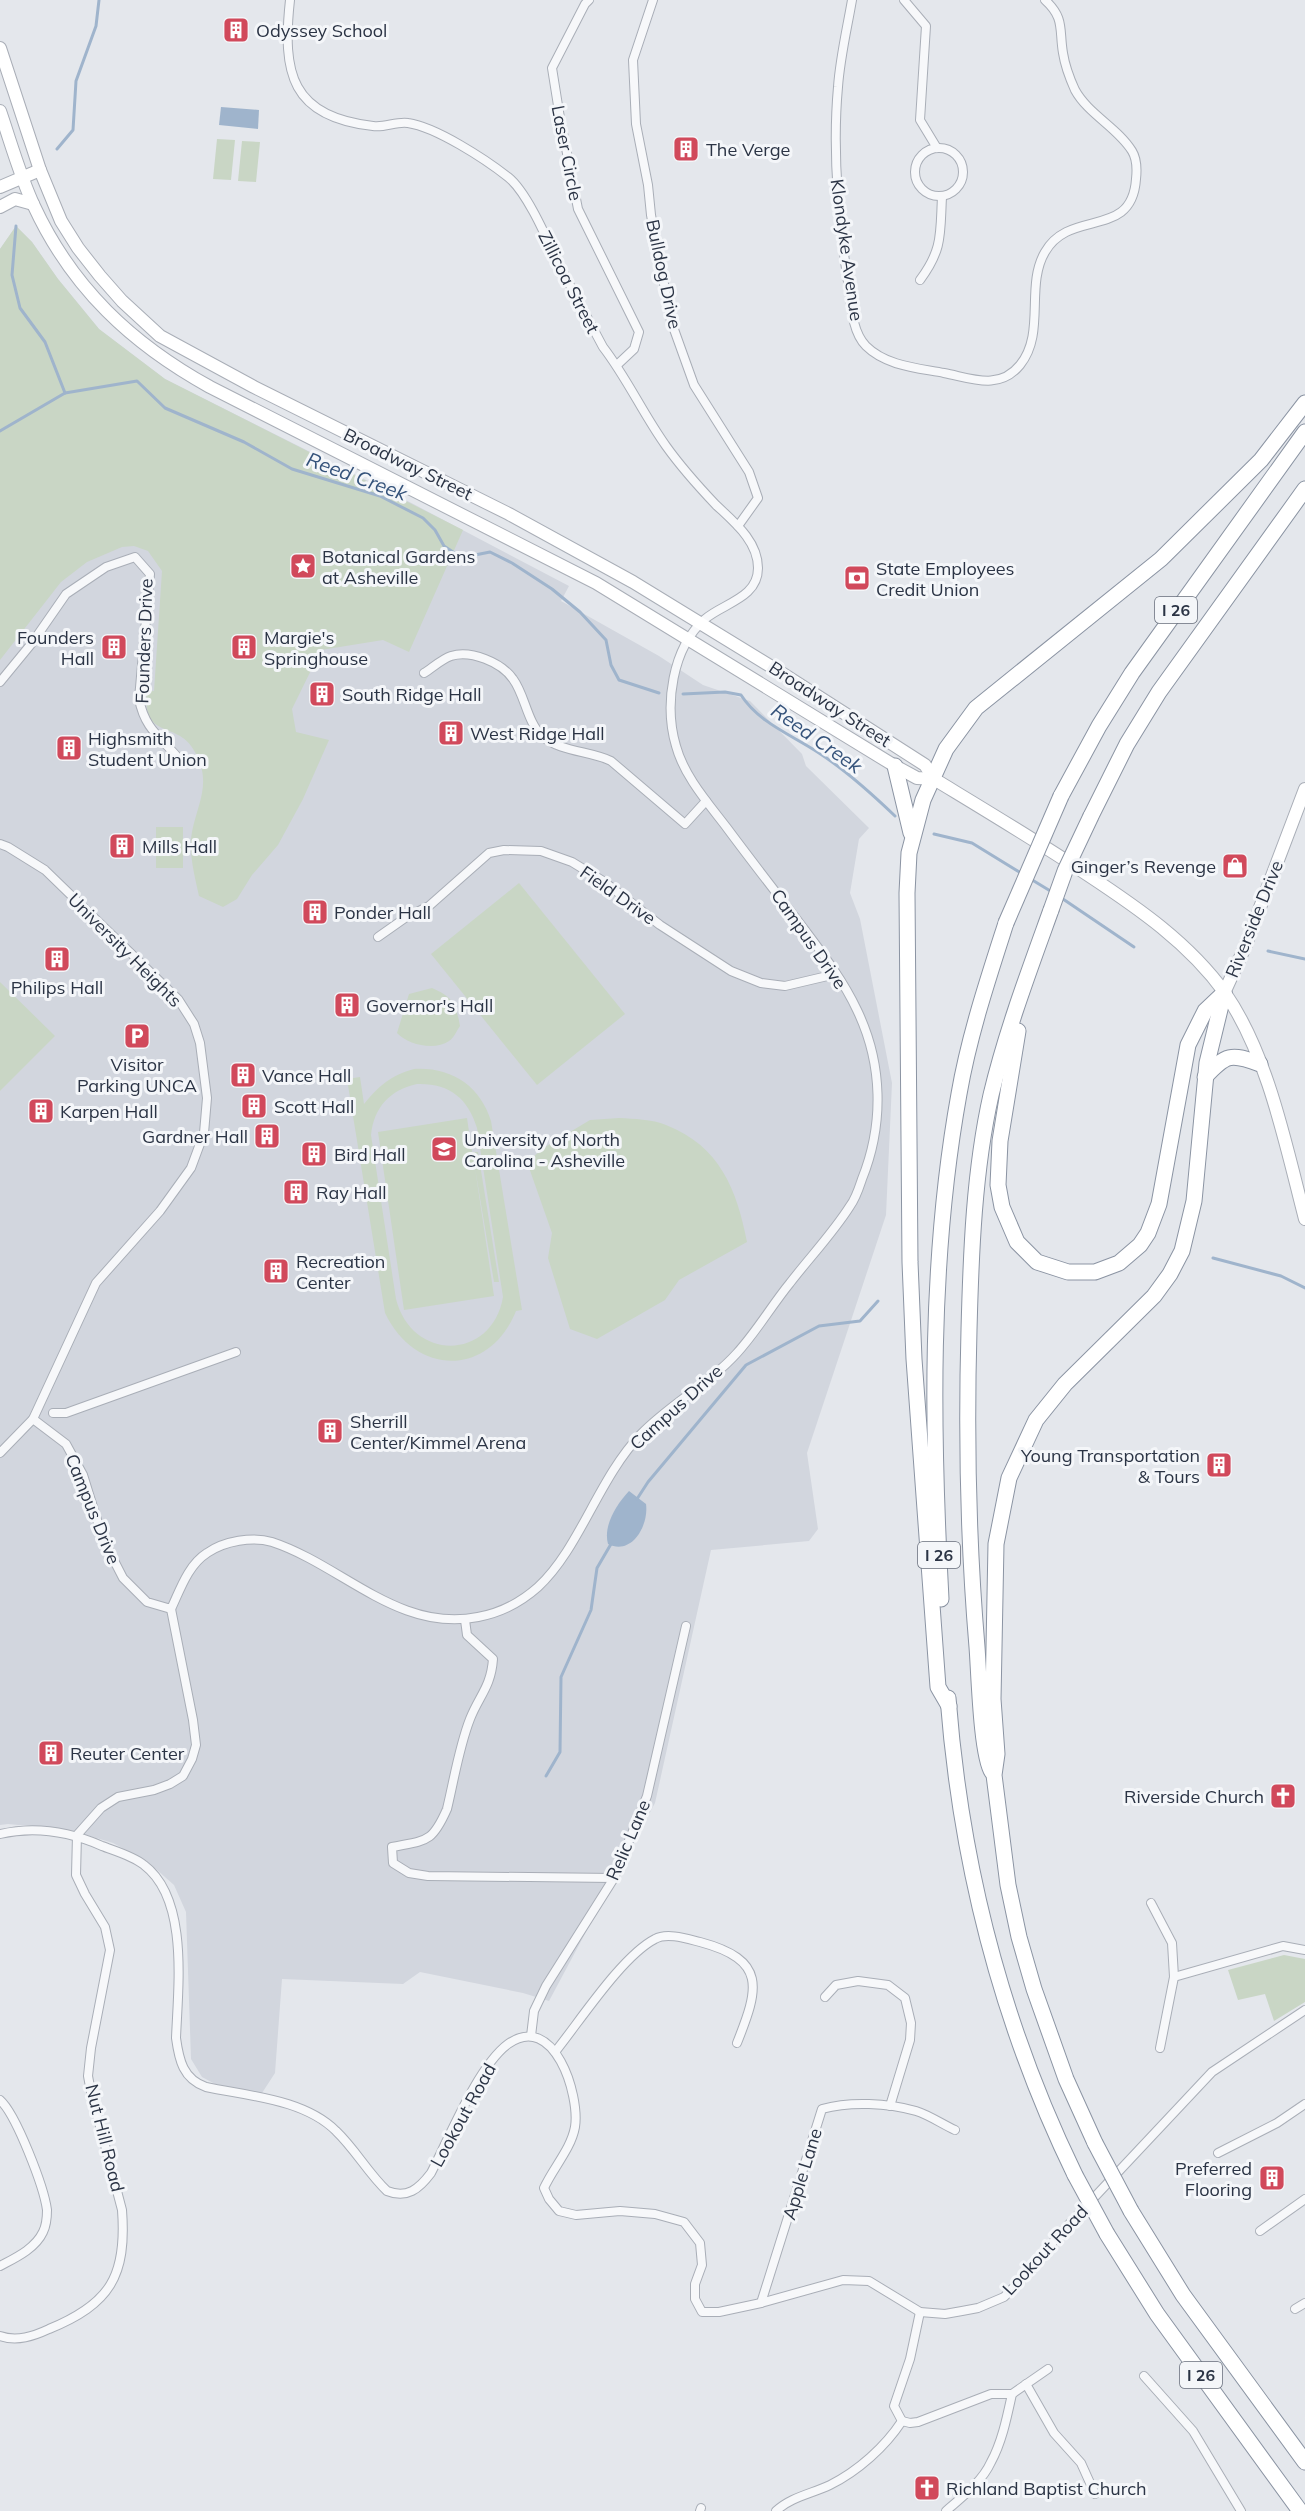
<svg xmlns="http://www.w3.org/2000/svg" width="1305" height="2511" font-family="Mulish,sans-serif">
<rect width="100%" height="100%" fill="#e4e7ec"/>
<!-- built -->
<path fill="#d2d6de" d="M16,226L32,242L58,279L99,329L165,379L400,497L569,586L561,601L659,656L703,685L750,701L802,754L806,766L869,828L859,839L850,893L860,919L892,1083L886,1215L807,1453L818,1529L809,1541L711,1550L655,1803L549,2001L523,1993L420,1972L403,1984L282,1979L275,2073L262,2093L215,2084L202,2077L191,2059L186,1912L174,1885L148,1862L113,1843L70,1830L8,1824L0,1825V249Z"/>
<!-- green -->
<g fill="#c9d6c5" fill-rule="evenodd">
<path d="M217,139L235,140L231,180L213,179Z"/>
<path d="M242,141L260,142L256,182L238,181Z"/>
<path d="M16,226L32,242L58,279L99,329L165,379L463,530L409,652L383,640L321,650L292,709L296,732L329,740L303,799L278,845L252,875L237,899L223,907L199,896C195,877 188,852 192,832C198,802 212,783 195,752C178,719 141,742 147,690L154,691L162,571L148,551L134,546L122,547L87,562L61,582L0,660V249Z"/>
<rect x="156" y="827" width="27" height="41"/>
<path d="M519,883L625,1014L537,1085L431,954Z"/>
<path d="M0,982L55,1036L0,1091Z"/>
<path d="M432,988C453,997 456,1004 460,1026C457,1030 454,1038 449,1041C435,1051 408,1045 397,1033L409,994Z"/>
<path d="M414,1069C452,1067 480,1086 491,1121L522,1310L516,1311C489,1378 415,1376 385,1313L347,1079L360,1077L364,1104C379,1086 391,1075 414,1069ZM417,1084C449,1083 468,1098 477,1128L503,1297C492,1361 412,1362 396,1299L371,1135C374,1107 390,1090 417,1084Z"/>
<path d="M467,1118L472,1152H478L499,1282H494L475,1168L494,1296L404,1310L378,1132Z"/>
<path d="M619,1118C634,1119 652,1119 666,1125C720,1146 737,1190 747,1242L679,1280L665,1300L597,1339L570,1329L548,1258L552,1233L527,1162L545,1147L590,1120Z"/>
<path d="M1284,1955L1305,1959V2002L1274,2021L1265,1994L1238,2000L1228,1970Z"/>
</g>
<!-- water -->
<g fill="#9fb4cc">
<path d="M221,107L259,110L258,129L219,125Z"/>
<path d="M629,1491L646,1504C649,1525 632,1556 608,1544C603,1526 616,1505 629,1491Z"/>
</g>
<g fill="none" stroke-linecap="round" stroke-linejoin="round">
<!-- stream -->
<g stroke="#9fb4cc" stroke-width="3">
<path d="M57,149L73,130L76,81L96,26L99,0"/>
<path d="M16,226L12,275L20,308L45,342L65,393"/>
<path d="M0,431L65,393L137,381L165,408L244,442L292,469L380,496L423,518L435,530L444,546L456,554L470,556L490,552L512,563L552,589L580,612L606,640L611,665L619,680L659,693"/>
<path d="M683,694L725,692L741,695C759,723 792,735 819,753C847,771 871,793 895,816"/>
<path d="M934,834L972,843L1021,873"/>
<path d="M1029,878L1052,892"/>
<path d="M1060,897L1134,947"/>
<path d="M1268,951L1305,959"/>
<path d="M1213,1258L1281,1276L1305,1288"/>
<path d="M637,1499L648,1482L746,1365L819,1326L860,1321L878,1301"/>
<path d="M546,1776L560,1752L561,1677L591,1610L597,1568L611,1544"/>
</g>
<defs>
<g id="street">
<path d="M589,0L585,4L552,68L560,118L578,209L639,332L634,349L617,365"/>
<path d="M653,0L633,60L636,124L648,185L651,215L671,321L694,385L749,472L758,498L738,526"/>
<path d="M852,0C847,29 840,58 838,87C832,152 838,217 848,282C851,301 851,331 866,346C886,366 918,368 944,373C971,378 999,391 1020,365C1046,333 1025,286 1045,252C1070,208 1132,240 1136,179C1137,170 1137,159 1132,151C1118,128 1088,114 1075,90C1070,79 1065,66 1063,53C1059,30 1065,18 1045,0"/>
<path d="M904,0L926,26L920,120L937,148"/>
<circle cx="939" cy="172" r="24"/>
<path d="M920,280C943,249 940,234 942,197"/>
<path d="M424,673C432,668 442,659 451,656C471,650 501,662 513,679C525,695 527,722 542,736C560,752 591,751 611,761L685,824L706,801"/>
<path d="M0,682L32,643L66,594L106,567L135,557L150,574L139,699C145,730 161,737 180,760"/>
<path d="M0,844L8,847L45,870L178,999L194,1024L200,1043L207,1098L204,1133L191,1168L160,1211L96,1283L33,1419L0,1453"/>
<path d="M378,937L405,918L429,906L489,853L504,850L541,851L572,862L603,881L660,925L731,971L761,983L785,986L836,974"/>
<path d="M53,1413H66L236,1352"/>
<path d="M33,1419L66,1444L83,1475L103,1539L123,1578L147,1602L171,1609C180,1590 188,1565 207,1553C224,1541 253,1536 272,1542C342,1565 399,1633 478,1617C500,1613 520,1603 538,1587C580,1548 598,1479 641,1434C670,1404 709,1384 737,1353C757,1331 772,1305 790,1283C810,1257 833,1233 850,1206C856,1198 859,1188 862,1179C884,1124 883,1064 857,1010C842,978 819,949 798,921C774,890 750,859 727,828C708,803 684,776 676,746C664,705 672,648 705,619C724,603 758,598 758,568C758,541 734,522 716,505C698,486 681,467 666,446C643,414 627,378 603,347C588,319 573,291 558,263C547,239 527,192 508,177C485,159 436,127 408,123C397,121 384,128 373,126C291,117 282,73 290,0"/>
<path d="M465,1620L467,1635L493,1659C491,1687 479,1696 470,1719C459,1747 454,1780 447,1809C432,1843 427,1840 392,1847L393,1863L409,1873L428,1876L614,1878"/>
<path d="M0,1834C35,1826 70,1832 102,1846C115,1851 133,1856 144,1865C189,1899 178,1987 176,2038C179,2060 183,2079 206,2087C248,2096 304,2099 336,2131C355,2149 368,2173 387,2191C407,2199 419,2189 431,2173C449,2138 478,2066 508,2044C554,2011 580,2095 575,2127C571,2149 553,2168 544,2188L549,2199L559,2211L576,2215L620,2211L655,2214L684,2222L700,2243L702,2265L695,2284V2299L702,2312H719L761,2303L843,2280L869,2281L920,2312L945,2314L962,2311L978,2308L1004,2297L1034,2267L1057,2237L1212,2072L1305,2010"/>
<path d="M1151,1903L1172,1943L1174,1977L1160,2048"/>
<path d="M1174,1977L1283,1946L1305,1950"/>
<path d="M825,1997L836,1985L858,1981L888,1985L905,1998L911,2023L910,2040L890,2106"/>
<path d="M531,2036L534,2011L546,1986L614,1878L647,1796L686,1626"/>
<path d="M555,2052C580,2021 622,1956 655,1939C667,1932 688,1939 700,1942C767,1960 759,1988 737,2043"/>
<path d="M0,2100C16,2114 44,2187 47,2210C47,2217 46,2226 43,2232C35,2249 15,2258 0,2266"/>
<path d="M1218,2153L1277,2123L1305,2104"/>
<path d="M1260,2231L1305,2199"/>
<path d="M761,2303L822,2109C850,2101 888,2103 916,2111C929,2115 942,2124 955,2130"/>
<path d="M1295,2309L1305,2303"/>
<path d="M0,2336C17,2342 34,2336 49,2329C110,2304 127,2276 122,2210L91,2092L88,2076L91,2048L110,1950L105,1927L85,1894L76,1875L77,1835L101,1808L118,1797L154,1790L170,1784L183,1776L192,1759L196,1745L193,1720L171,1609"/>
<path d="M1144,2376L1193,2431L1241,2511"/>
<path d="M1026,2384L1054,2433L1081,2463L1095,2494"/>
<path d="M902,2421L910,2423L918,2422L991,2394H1012"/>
<path d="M902,2421L894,2406L910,2359L920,2312"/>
<path d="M700,2511L701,2508"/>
<path d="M776,2511C791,2497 811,2494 830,2485C858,2471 885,2447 902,2421"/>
<path d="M946,2511C962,2497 982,2482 991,2462C1002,2442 1007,2417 1012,2394L1048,2369"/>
</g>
<g id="secondary">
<path d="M0,48L40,170L61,221L78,248L100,276L122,301L160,336L254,387L509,514L633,582L780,672L925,765L934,779C985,810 1037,841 1088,875C1138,908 1189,943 1225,993C1268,1055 1286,1146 1305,1219"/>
<path d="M0,111C11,143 20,176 34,206C72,288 132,344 210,387L596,583L895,766L917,778L934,779"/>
<path d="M0,187L40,170"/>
<path d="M0,207L15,199L33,204"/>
<path d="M1224,993L1245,947L1305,789"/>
</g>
<g id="highway">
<path d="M895,766L911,833"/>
<path d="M1061,796L1099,726L1132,673L1305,432"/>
<path d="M1091,816L1127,744L1159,692L1305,489"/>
<path d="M1018,1031L1000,1141L998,1185L1002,1207L1017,1242L1037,1262L1068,1272H1095L1119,1263L1140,1245L1148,1233L1159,1204L1188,1045L1205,1011L1224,993"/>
<path d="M1205,1077C1226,1054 1231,1053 1260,1064"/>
<path d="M941,1599C932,1431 929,1260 959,1094C969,1036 988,979 1006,923"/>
<path d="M948,1698C961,1866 1001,2023 1075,2175"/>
<path d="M949,1706L938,1687L914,1359L910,1262L907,893L909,853L923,800L946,749L976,708L1161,559L1261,460L1305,403"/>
<path d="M992,1772C981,1755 979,1672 977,1647C968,1541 966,1436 969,1330C971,1252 974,1171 991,1095C1006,1032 1029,971 1051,910"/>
<path d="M1095,2143L1066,2079L1034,1989L1019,1937L1008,1885L994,1775L997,1754L993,1699L996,1544L1009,1478L1036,1420L1065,1384L1154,1296L1170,1274L1182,1251L1194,1201L1207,1063L1224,993"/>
<path d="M1131,2211L1183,2295L1305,2462"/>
<path d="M1107,2234L1157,2314L1300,2511"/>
</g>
</defs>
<!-- street casing -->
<use href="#street" stroke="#a9aeb7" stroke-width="10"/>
<!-- secondary casing -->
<use href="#secondary" stroke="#a9aeb7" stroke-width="14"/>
<!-- highway casing -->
<use href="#highway" stroke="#8b94a3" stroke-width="17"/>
<!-- street -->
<use href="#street" stroke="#f7f8fa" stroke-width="8"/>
<!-- secondary -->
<use href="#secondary" stroke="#fff" stroke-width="12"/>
<!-- highway -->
<use href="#highway" stroke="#fff" stroke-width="15"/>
<defs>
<g id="highway-bridge">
<path d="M1051,910L1065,871L1091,816"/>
<path d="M1006,923L1061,796"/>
<path d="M1095,2143L1131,2211"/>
<path d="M1075,2175L1107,2234"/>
</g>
</defs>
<!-- highway-bridge casing -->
<use href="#highway-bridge" stroke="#8b94a3" stroke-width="17" stroke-linecap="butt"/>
<!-- highway-bridge -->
<use href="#highway-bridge" stroke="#fff" stroke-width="15"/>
</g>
<!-- icons -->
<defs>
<symbol id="building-square" viewBox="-11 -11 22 22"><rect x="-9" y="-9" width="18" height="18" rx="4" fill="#d1495b" stroke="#f4f6f9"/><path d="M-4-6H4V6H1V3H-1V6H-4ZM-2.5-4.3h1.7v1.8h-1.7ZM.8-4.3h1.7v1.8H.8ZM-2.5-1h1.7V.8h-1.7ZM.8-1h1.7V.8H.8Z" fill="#fff"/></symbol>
<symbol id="sight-square" viewBox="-11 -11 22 22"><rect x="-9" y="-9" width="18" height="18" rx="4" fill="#d1495b" stroke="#f4f6f9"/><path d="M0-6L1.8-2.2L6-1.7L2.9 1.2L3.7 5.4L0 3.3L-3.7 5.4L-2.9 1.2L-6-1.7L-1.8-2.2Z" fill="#fff"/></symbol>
<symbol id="bank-square" viewBox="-11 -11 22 22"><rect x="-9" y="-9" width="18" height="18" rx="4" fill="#d1495b" stroke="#f4f6f9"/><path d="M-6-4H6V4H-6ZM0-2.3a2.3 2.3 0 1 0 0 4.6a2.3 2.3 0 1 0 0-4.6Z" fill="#fff"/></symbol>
<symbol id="shop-square" viewBox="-11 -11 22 22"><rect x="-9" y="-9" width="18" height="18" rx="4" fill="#d1495b" stroke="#f4f6f9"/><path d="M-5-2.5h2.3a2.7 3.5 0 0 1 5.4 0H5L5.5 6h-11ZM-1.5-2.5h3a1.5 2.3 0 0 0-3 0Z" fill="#fff"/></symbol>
<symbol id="parking-square" viewBox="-11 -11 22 22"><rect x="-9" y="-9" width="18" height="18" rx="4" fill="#d1495b" stroke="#f4f6f9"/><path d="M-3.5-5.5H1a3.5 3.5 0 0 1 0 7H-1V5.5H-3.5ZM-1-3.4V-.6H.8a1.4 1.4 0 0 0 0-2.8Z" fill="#fff"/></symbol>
<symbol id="university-square" viewBox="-11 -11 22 22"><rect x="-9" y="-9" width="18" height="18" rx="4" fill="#d1495b" stroke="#f4f6f9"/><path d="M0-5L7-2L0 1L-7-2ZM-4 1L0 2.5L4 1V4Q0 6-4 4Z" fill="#fff"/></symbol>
<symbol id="church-square" viewBox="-11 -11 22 22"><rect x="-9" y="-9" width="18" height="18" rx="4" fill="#d1495b" stroke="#f4f6f9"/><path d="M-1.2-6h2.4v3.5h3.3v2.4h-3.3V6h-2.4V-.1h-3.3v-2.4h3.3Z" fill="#fff"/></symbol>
</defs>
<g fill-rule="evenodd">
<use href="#building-square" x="221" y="15" width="30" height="30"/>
<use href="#building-square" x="671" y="134" width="30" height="30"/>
<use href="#sight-square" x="288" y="551" width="30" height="30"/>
<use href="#bank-square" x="842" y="563" width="30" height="30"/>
<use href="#building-square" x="99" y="632" width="30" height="30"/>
<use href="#building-square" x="229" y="632" width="30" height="30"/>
<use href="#building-square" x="307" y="679" width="30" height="30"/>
<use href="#building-square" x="436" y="718" width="30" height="30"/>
<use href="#building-square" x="54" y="733" width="30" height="30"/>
<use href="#building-square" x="107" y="831" width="30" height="30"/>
<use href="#shop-square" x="1220" y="851" width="30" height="30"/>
<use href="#building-square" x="300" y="897" width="30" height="30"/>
<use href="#building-square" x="42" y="944" width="30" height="30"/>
<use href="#building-square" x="332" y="990" width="30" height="30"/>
<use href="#parking-square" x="122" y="1021" width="30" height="30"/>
<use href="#building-square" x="228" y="1060" width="30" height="30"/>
<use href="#building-square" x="239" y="1091" width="30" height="30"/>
<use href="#building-square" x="26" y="1096" width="30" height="30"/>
<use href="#building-square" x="252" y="1121" width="30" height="30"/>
<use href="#university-square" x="429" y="1134" width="30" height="30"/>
<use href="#building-square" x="299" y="1139" width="30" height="30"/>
<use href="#building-square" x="281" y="1177" width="30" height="30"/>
<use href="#building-square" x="261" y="1256" width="30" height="30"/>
<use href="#building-square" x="315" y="1416" width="30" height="30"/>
<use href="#building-square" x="1204" y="1450" width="30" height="30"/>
<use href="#building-square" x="36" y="1738" width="30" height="30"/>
<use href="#church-square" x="1268" y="1781" width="30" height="30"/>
<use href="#building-square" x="1257" y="2163" width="30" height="30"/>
<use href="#church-square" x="912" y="2473" width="30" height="30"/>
</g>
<g text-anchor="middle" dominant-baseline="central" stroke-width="6" stroke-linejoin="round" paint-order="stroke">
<!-- shield labels -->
<g fill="#f4f6f9" stroke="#676e7b" stroke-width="1.5">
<rect x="1155" y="597" width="42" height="26" rx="4.5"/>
<rect x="918" y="1542" width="42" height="26" rx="4.5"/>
<rect x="1180" y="2362" width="42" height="26" rx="4.5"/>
</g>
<g font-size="16" font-weight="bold" fill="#2b3445">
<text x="1176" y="610">I 26</text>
<text x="939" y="1555">I 26</text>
<text x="1201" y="2375">I 26</text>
</g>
<!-- poi labels -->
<g font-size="18" fill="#2b3445" stroke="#f4f6f9" text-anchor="start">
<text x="256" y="30">Odyssey School</text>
<text x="706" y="149">The Verge</text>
<text x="322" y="556">Botanical Gardens<tspan x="322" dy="21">at Asheville</tspan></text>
<text x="876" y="568">State Employees<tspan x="876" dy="21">Credit Union</tspan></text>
<text x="94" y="637" text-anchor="end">Founders<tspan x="94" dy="21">Hall</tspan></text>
<text x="264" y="637">Margie's<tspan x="264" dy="21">Springhouse</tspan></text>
<text x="342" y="694">South Ridge Hall</text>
<text x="470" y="733">West Ridge Hall</text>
<text x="88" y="738">Highsmith<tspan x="88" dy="21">Student Union</tspan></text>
<text x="142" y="846">Mills Hall</text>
<text x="1216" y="866" text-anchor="end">Ginger’s Revenge</text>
<text x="334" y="912">Ponder Hall</text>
<text x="57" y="987" text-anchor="middle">Philips Hall</text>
<text x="366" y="1005">Governor's Hall</text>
<text x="137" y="1064" text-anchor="middle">Visitor<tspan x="137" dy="21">Parking UNCA</tspan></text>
<text x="262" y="1075">Vance Hall</text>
<text x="274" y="1106">Scott Hall</text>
<text x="60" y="1111">Karpen Hall</text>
<text x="248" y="1136" text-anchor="end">Gardner Hall</text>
<text x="464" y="1139">University of North<tspan x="464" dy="21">Carolina - Asheville</tspan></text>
<text x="334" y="1154">Bird Hall</text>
<text x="316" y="1192">Ray Hall</text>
<text x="296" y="1261">Recreation<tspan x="296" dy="21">Center</tspan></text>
<text x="350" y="1421">Sherrill<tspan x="350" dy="21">Center/Kimmel Arena</tspan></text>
<text x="1200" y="1455" text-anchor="end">Young Transportation<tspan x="1200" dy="21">&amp; Tours</tspan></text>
<text x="70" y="1753">Reuter Center</text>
<text x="1264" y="1796" text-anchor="end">Riverside Church</text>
<text x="1252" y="2168" text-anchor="end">Preferred<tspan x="1252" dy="21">Flooring</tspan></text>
<text x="946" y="2488">Richland Baptist Church</text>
</g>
<!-- street labels -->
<g font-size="18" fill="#2b3445" stroke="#f4f6f9">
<text transform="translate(567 153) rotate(79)">Laser Circle</text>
<text transform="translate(847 250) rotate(82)">Klondyke Avenue</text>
<text transform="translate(664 274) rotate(78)">Bulldog Drive</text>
<text transform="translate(569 282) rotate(63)">Zillicoa Street</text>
<text transform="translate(408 464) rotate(26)">Broadway Street</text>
<text transform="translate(144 641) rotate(-88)">Founders Drive</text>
<text transform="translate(830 704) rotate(33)">Broadway Street</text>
<text transform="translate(618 895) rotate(35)">Field Drive</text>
<text transform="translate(1254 919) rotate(-68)">Riverside Drive</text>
<text transform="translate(809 939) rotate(55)">Campus Drive</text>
<text transform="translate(125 950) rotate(45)">University Heights</text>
<text transform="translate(676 1407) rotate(-42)">Campus Drive</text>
<text transform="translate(93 1509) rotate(68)">Campus Drive</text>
<text transform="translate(628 1840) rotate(-67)">Relic Lane</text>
<text transform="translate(463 2115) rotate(-61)">Lookout Road</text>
<text transform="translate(105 2138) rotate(76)">Nut Hill Road</text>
<text transform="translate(802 2174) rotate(-73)">Apple Lane</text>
<text transform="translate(1045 2250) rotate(-47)">Lookout Road</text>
</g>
<!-- water labels -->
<g font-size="20" font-style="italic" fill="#34527a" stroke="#f4f6f9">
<text transform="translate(357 476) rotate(20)">Reed Creek</text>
<text transform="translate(817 738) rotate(35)">Reed Creek</text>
</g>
</g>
</svg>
